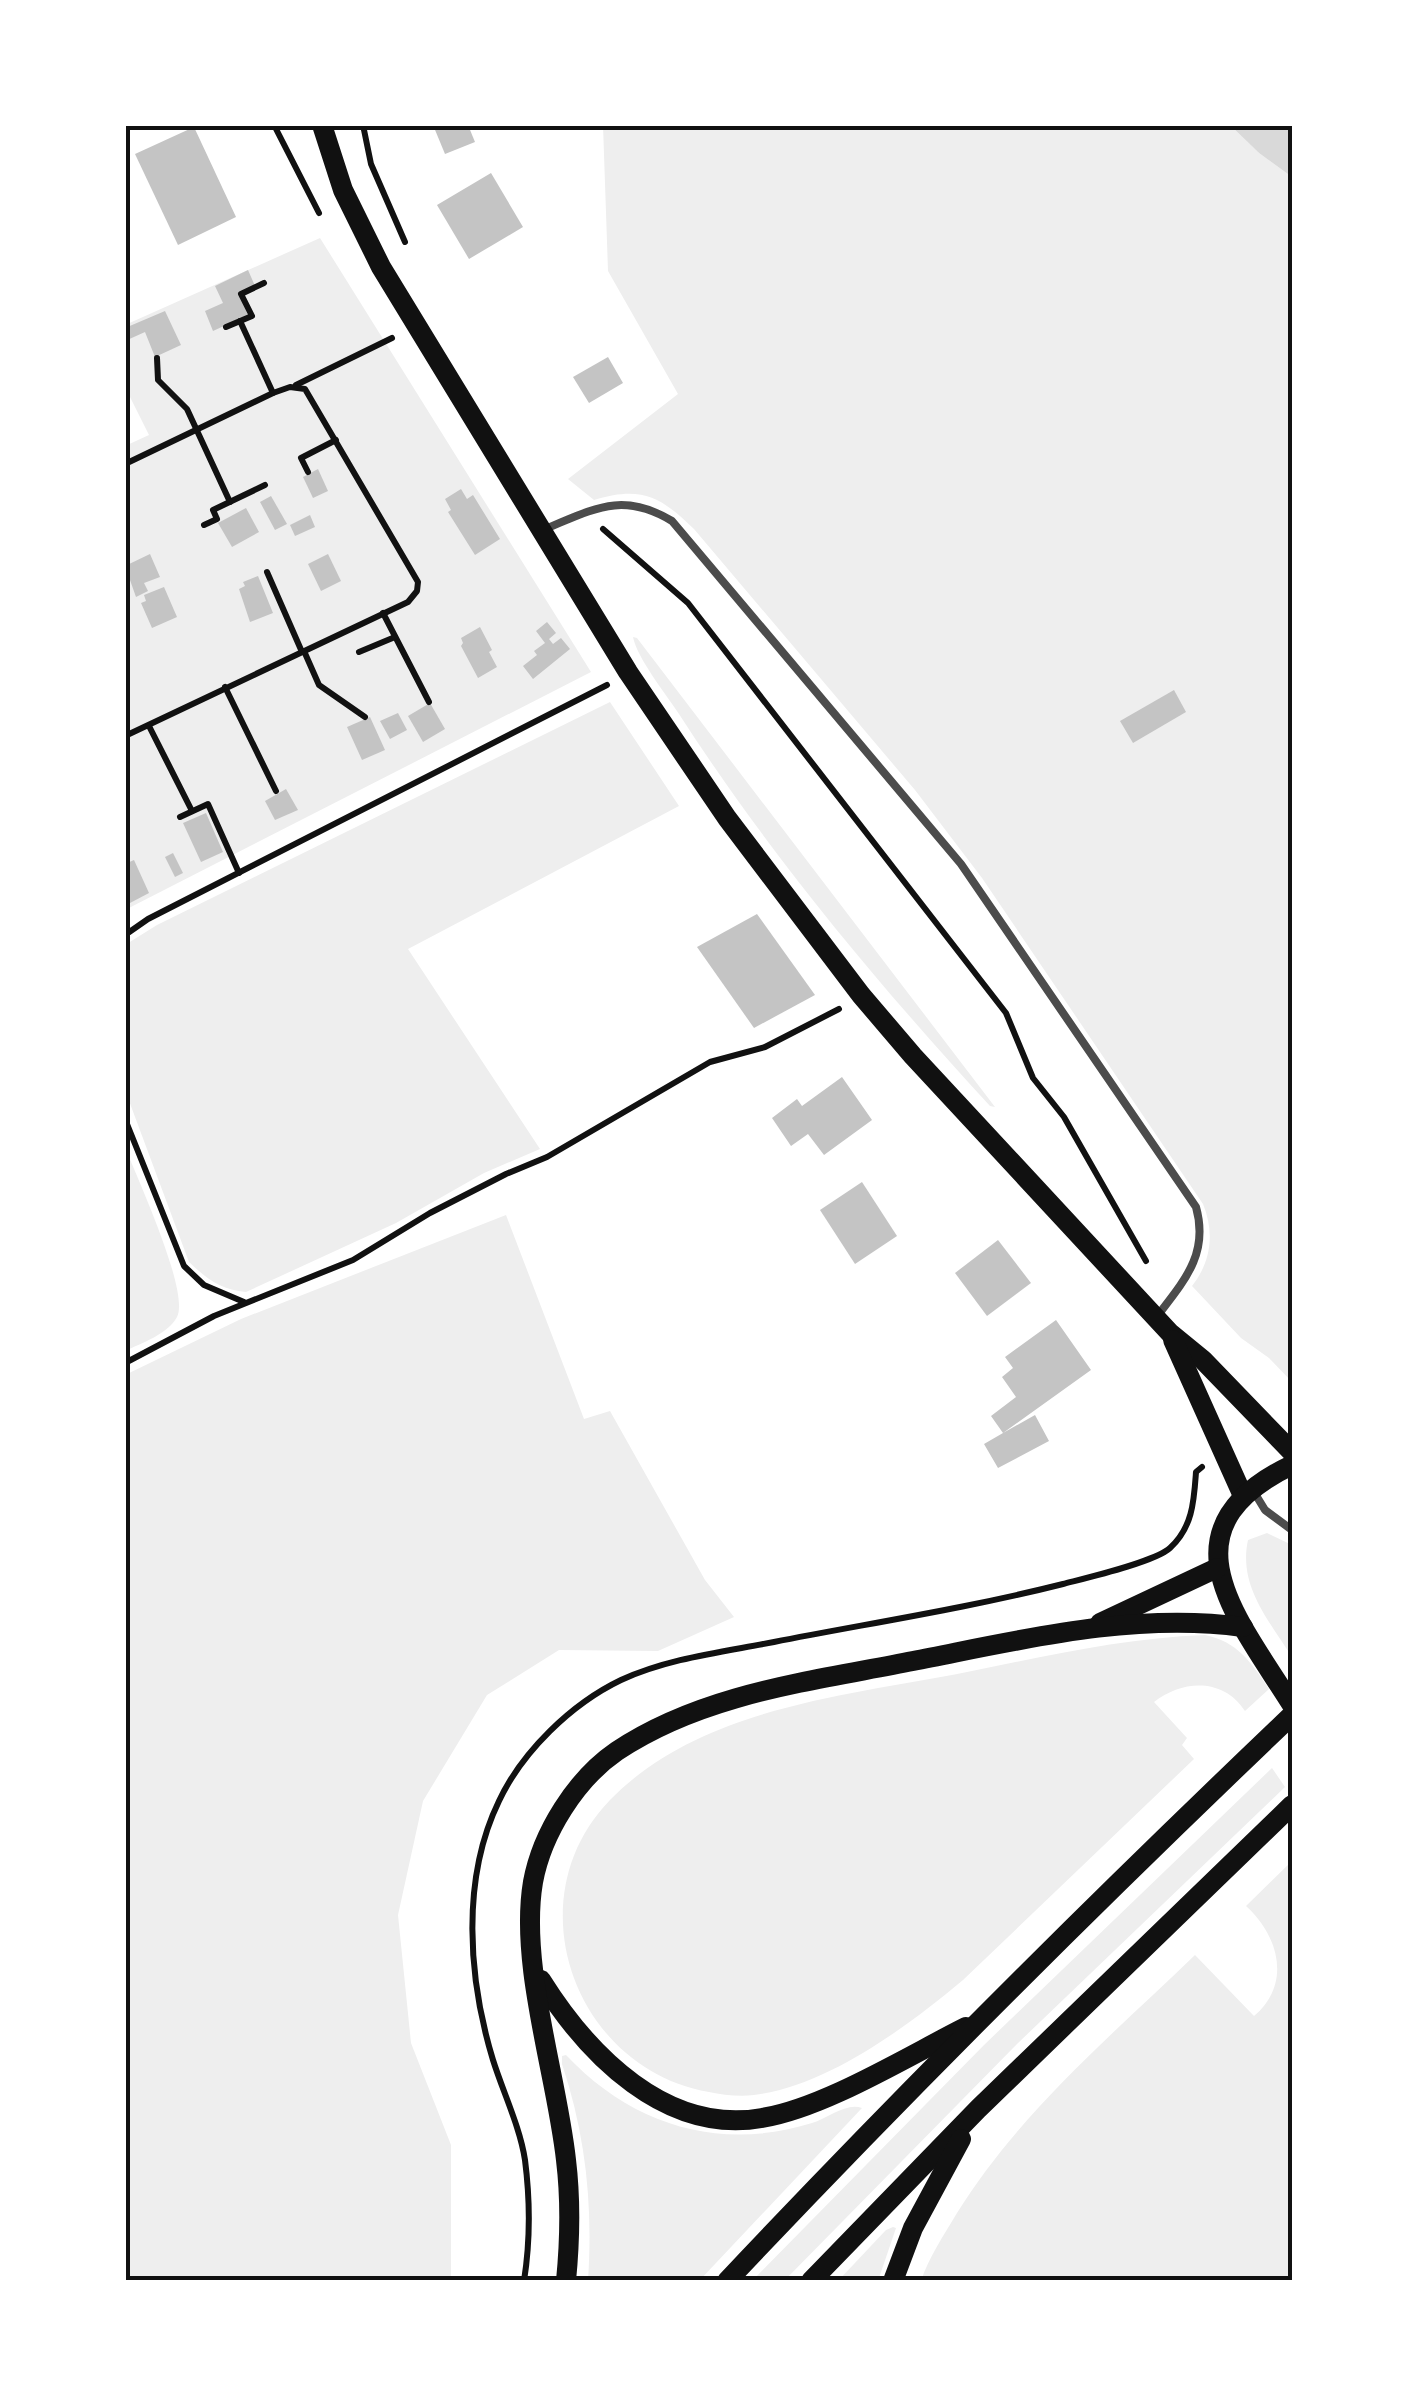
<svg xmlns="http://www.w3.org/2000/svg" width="1417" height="2406" font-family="Barlow,sans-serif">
<rect width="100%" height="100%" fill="#fff"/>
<!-- green -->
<g fill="#eee">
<path d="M603,125H1230L1259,153L1292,177V1382L1269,1358L1241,1338L1192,1286C1211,1262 1215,1233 1203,1204L982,878L915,790L694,529C660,496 641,486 594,500L568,479L678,394L608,271Z"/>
<path d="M320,238L591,672L125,910V446L149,435L125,387V325Z"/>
<path d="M633,637L637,638L995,1107L990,1106C877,983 770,855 679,714C666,694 637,658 633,637Z"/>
<path d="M610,702L679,806L408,949L540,1149L484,1173L396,1223L246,1292C221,1290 207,1279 189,1262L125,1090V945L157,925Z"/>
<path d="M125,1147C137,1178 190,1292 177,1317C168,1334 142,1343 125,1351Z"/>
<path d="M506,1215L584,1419L610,1411L705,1580L734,1617L658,1651L559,1650L487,1695L423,1801L398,1915L411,2043L451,2145V2281H125V1375L241,1319Z"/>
<path d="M1267,1533L1292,1545V1657C1269,1620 1238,1586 1248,1540Z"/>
<path d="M1205,1635C1238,1642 1251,1662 1269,1689L1245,1711C1224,1678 1183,1679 1154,1702L1187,1738L1182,1745L1194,1759L963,1980C908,2026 828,2086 754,2095C740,2097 723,2095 709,2092C575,2069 513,1900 610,1800C701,1707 846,1696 967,1672C1046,1656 1124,1638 1205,1635Z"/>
<path d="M1272,1768L1285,1787L1017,2044L784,2281H752L984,2045Z"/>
<path d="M1292,1861V2231L1288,2281H921C929,2257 944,2235 957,2213C1020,2112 1110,2037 1195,1955L1254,2016C1292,1984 1279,1936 1246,1906Z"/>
<path d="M566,2055C632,2125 719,2152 812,2123C828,2118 847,2102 862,2108L699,2281H588C593,2206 586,2136 562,2064V2056Z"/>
<path d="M893,2227L896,2228L878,2281H838L886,2230Z"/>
</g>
<!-- water -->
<path fill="#d9d9d9" d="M1230,125H1291L1292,177L1259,153Z"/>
<!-- building -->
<g fill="#c4c4c4">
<path d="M433,125H468L475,142L445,154Z"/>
<path d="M194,127L236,217L178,245L135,154Z"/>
<path d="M491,173L523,227L469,259L437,205Z"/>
<path d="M248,270L255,286L238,293L248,315L213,331L205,311L223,303L215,286Z"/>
<path d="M165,311L181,345L155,357L145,332L125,341V328Z"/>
<path d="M608,357L623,383L589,403L573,377Z"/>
<path d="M318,469L328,491L313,498L303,477Z"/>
<path d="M461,489L467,499L473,495L500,539L475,555L448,512L451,510L445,499Z"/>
<path d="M271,496L287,524L275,530L260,502Z"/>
<path d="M246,508L259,532L232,547L218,523Z"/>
<path d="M310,515L315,527L295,536L290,525Z"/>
<path d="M150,554L160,577L144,583L148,591L136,597L125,566Z"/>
<path d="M328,554L341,581L321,591L308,564Z"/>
<path d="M258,576L273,613L250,622L239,589L245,586L243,582Z"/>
<path d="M164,587L177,617L152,628L141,603L146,601L144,595Z"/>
<path d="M547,622L556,633L549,639L553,644L561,638L570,649L533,679L523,666L537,655L534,651L545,643L536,631Z"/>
<path d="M480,627L492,650L489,652L497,667L478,678L461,646L463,643L461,638Z"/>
<path d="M1174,690L1186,712L1133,743L1120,721Z"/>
<path d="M430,703L445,729L423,742L408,716Z"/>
<path d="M398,713L407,730L390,739L380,721Z"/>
<path d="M370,717L385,750L362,760L347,727Z"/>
<path d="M286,789L298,810L275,820L265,801Z"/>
<path d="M206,813L223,852L201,862L183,823Z"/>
<path d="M173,853L183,873L175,877L165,857Z"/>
<path d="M134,860L149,893L130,903L125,893V864Z"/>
<path d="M757,914L815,995L754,1028L697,947Z"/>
<path d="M842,1077L872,1120L824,1155L808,1134L791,1146L772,1118L797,1099L802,1106Z"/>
<path d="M862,1182L897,1236L855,1264L820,1210Z"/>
<path d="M998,1240L1031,1283L987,1316L955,1273Z"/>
<path d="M1056,1320L1091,1370L1003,1433L1035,1415L1049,1441L998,1468L984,1444L1003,1433L991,1416L1016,1397L1002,1377L1013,1368L1005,1357Z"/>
</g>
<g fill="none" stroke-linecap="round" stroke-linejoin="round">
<!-- path -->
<g stroke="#111" stroke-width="6">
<path d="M274,125L319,213"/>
<path d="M363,125L371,164L405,242"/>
<path d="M240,321L273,393"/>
<path d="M226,327L252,316L241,294L264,283"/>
<path d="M157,358L158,380L187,409L230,502"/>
<path d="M296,385L392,338"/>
<path d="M125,464L273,393L290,387L305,389L418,582L417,591L408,602L125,736"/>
<path d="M308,472L301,458L336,440"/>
<path d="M204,525L217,519L213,510L265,485"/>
<path d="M603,529L688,603L1006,1013L1033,1078L1064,1117L1146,1261"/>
<path d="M267,572L302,652"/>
<path d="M383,613L429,702"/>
<path d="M304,651L319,685L365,717"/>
<path d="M359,652L395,637"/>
<path d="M225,687L276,791"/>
<path d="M149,726L192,811"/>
<path d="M180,817L208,804L239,873"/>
<path d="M125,935L148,919L607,685"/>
<path d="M125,1119L184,1266L204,1285L244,1302"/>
<path d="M125,1363L214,1316L353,1260L430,1213L506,1174L547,1157L710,1062L765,1047L839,1009"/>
<path d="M524,2281C530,2243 530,2199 525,2160C520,2127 503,2092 493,2060C468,1978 461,1879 499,1801C522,1752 571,1704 621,1680C669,1658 723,1652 774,1642C871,1623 968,1608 1063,1584C1086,1578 1155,1562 1170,1548C1193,1527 1194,1500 1196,1472L1202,1467"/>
</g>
<!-- service -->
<g stroke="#4c4c4c" stroke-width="8">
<path d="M545,529C594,509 622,491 672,521L961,864L1196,1207C1209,1253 1185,1280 1158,1315"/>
<path d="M1254,1492L1265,1510L1292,1530"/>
</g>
<!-- secondary -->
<g stroke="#111" stroke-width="20">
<path d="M322,125L343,190L381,267L628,672L727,818L861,995L913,1056L1170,1333L1203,1360L1292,1452"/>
<path d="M1173,1340L1243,1496"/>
<path d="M1292,1465C1158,1529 1237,1617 1292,1705"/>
<path d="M1100,1623L1217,1568"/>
<path d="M541,1980C588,2055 666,2135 762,2118C824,2108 908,2056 966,2027"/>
<path d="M566,2281C570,2240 571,2201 566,2160C557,2076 519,1965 533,1882C542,1833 576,1779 617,1751C704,1693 813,1681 913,1661C1021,1640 1131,1612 1243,1627"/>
<path d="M727,2281C910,2087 1099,1899 1292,1715"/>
<path d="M811,2281L978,2109L1292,1805"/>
<path d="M893,2281L913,2228L961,2139"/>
</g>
</g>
<!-- border -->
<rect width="1417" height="2406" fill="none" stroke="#ffffff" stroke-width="255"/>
<rect x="128" y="128" width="1162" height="2150" fill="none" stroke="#111" stroke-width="4"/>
</svg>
